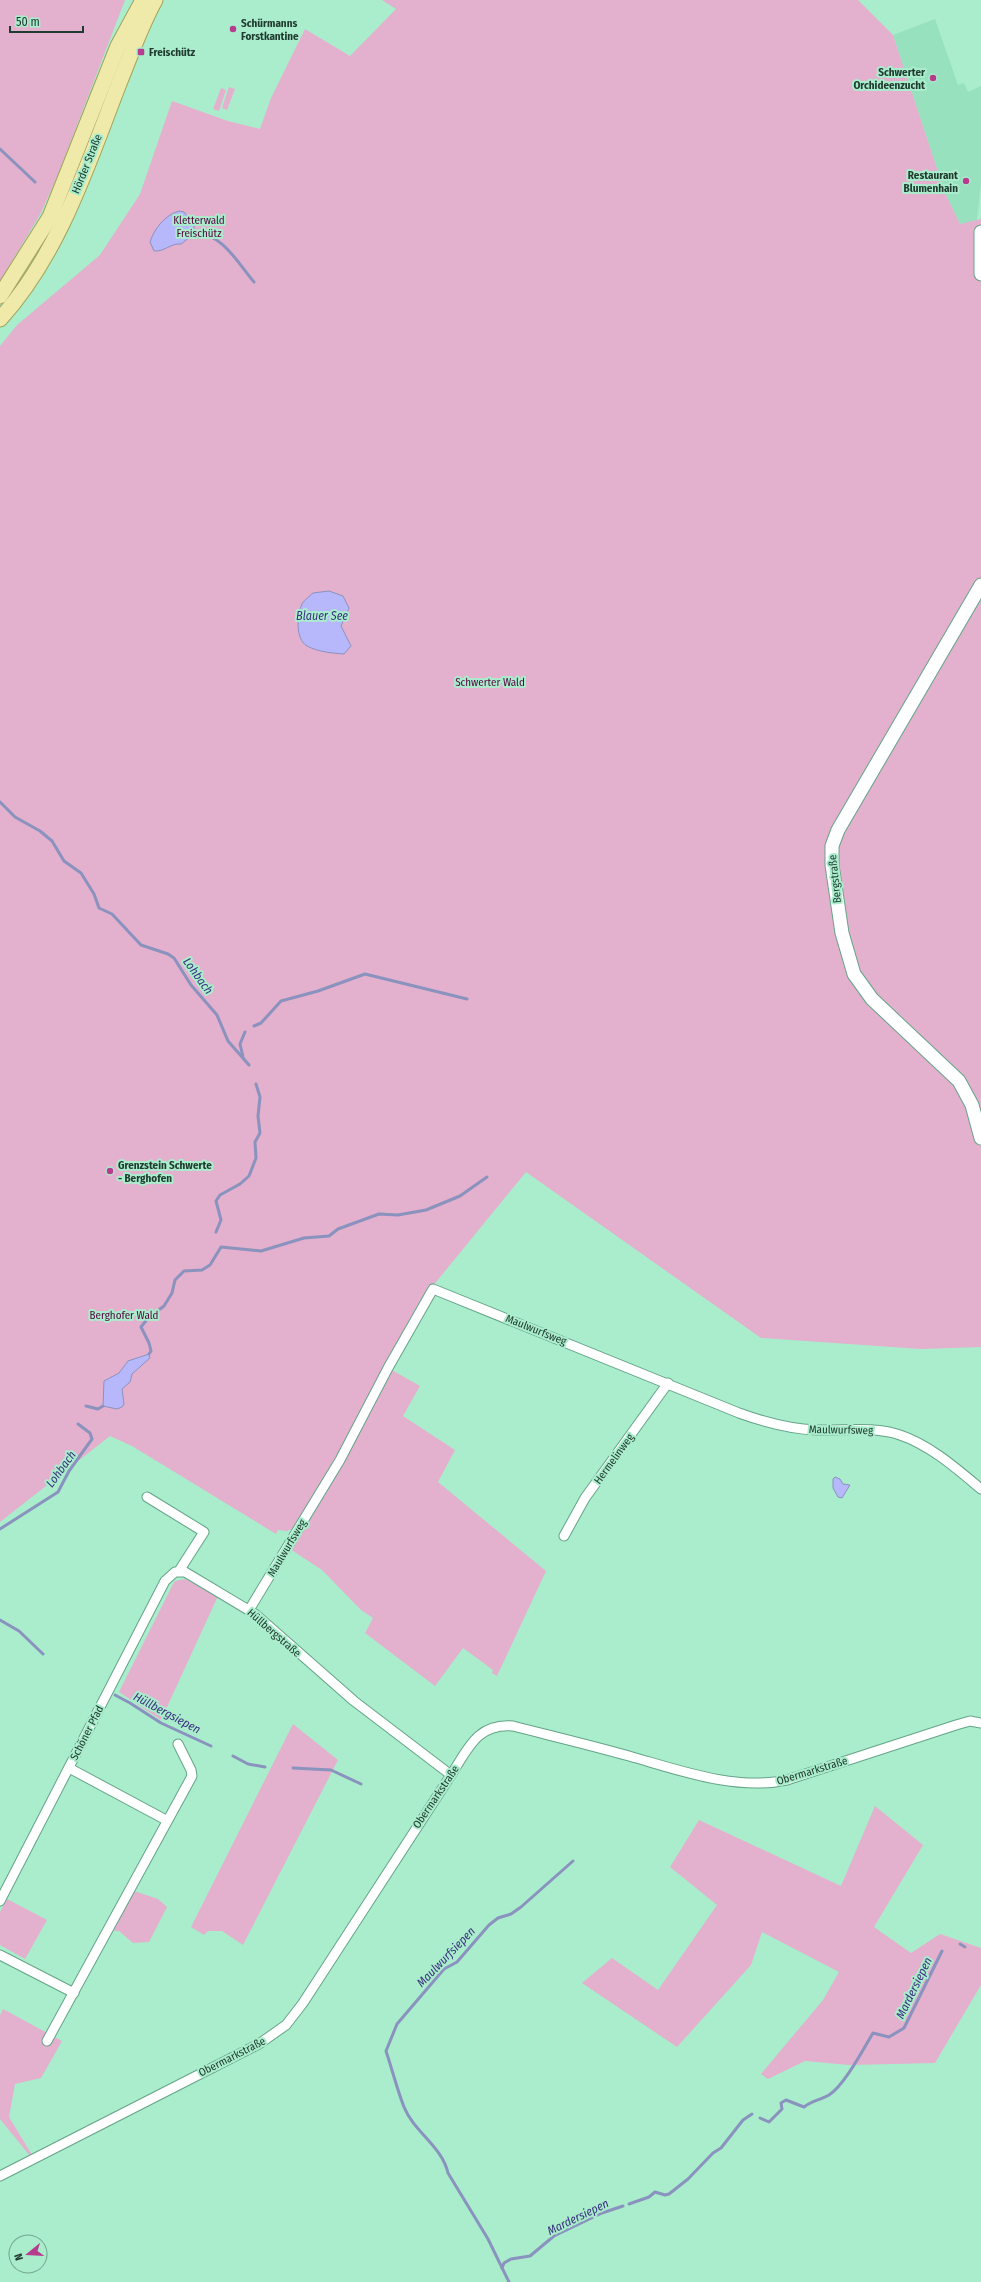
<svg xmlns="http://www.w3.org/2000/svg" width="981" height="2282" font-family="'Fira Sans Condensed',sans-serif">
<rect width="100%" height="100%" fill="#aaedcd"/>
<!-- built -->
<path fill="#97e1be" d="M935,19L958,85L964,83L968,92L981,86V184L977,220L960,224L945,193L893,35Z"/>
<!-- green -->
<g fill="#e3b0cd">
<path d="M0,0H125L59,172L41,213L0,281Z"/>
<path d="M382,0H858L893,35L945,193L960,224L981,219V1347L921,1349L761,1338L526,1172L432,1287L337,1459L294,1528L287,1531L278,1530L276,1534L132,1446L110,1436L0,1522V346L17,325L100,255L140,194L172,101L228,121L260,129L271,98L305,29L350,56L396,9Z"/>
<path d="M229,87L235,89L227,110L222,108Z"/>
<path d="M221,88L226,90L219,111L213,109Z"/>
<path d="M390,1369L420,1386L403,1416L455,1450L438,1482L546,1571L497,1676L492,1673L493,1670L463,1648L435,1686L365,1633L373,1618L361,1610L322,1570L290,1549Z"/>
<path d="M185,1579L218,1596L161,1720L119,1692L173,1584L175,1581Z"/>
<path d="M293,1724L338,1760L243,1945L222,1931H208L204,1935L191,1927Z"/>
<path d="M875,1806L923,1845L874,1927L911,1953L940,1934L981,1948V1985L935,2063L849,2065L805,2061L768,2079L761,2074L823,2000L839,1972L762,1932L751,1965L677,2047L582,1983L612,1958L658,1990L717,1905L670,1867L699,1820L841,1886Z"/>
<path d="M131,1890L158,1899L167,1907L149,1942L133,1943L119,1931H114L117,1923L114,1921Z"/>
<path d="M7,1899L47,1920L25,1959L0,1945V1912Z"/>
<path d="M3,2009L62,2041L41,2078L15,2084L9,2117L32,2155L30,2156L0,2119V2015Z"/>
</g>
<!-- water -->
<g fill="#b7b8fb" stroke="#8a92be">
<path d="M179,211L184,212L194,226V234L181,244C171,243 164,252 154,251L150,242C154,229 165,215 179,211Z"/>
<path d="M329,591L343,596L349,608L341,626L351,646L344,654C332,653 318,652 307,646C295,639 297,615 302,604C304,600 310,596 313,593Z"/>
<path d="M149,1354L150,1358L132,1374L130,1382L122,1389L124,1404L122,1407L117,1409L103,1406L104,1381L119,1373L128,1361Z"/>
<path d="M835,1477L840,1479L843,1484L850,1485L842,1498L838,1497L833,1488V1479Z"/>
</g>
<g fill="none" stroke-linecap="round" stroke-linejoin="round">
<!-- stream -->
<g stroke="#8a92be" stroke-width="3">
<path d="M0,149L35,182"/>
<path d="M194,232C223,234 237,262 254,282"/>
<path d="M0,802L15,817L40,831L52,841L64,861L81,873L94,894L99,908L112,914L141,945L168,954L174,958L191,985L217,1015L228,1041L249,1065"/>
<path d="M254,1026L261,1023L281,1001L318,991L365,974L467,999"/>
<path d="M243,1057L240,1044L245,1032"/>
<path d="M216,1232L221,1220L216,1201L220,1195L240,1184L249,1176L256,1158L255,1142L260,1133L258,1116L260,1097L256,1084"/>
<path d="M149,1354L151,1351L149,1343L141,1327L148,1318L164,1306L172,1293L175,1280L184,1271L202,1270L210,1265L221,1247L261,1251L304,1238L329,1236L338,1229L379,1214L398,1215L426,1210L460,1196L487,1177"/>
<path d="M86,1406L98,1409L103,1406"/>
<path d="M0,1529L58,1492L69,1471L92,1439L90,1433L78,1424"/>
<path d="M0,1620L19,1631L43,1654"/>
<path d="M115,1695L130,1703L161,1723L211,1746"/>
<path d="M233,1756L248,1764L265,1767"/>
<path d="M293,1768L331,1770L361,1784"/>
<path d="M960,1944L965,1947"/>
<path d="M760,2118L769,2122L782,2109L781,2103L786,2100L804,2107C812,2100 821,2100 829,2095C844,2086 864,2048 873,2033L889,2037L904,2028L942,1951"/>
<path d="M629,2204L649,2197L655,2192L665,2195L669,2194L688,2179L713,2153L721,2148L743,2120L752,2114"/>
<path d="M502,2268L504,2263L511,2259L530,2256L554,2236L602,2213L623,2206"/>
<path d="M509,2282L488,2239L448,2173C442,2146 414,2132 404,2107C397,2089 392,2069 386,2051L397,2024L444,1969L457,1962L489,1925L498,1918L511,1914L521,1907L573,1861"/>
</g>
<defs>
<g id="minor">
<path d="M147,1497L204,1532L179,1571"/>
<path d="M564,1536L585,1498L668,1383"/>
<path d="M249,1610L340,1460L388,1368L433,1289L739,1413C764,1422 789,1429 816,1430C844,1431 873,1426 900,1435C930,1445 957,1469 981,1489"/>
<path d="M69,1768L166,1820"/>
<path d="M0,1901L165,1581L175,1572H185L255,1614L354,1701L451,1775"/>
<path d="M0,1955L74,1993"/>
<path d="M47,2041L192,1776L191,1770L178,1744"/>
<path d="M0,2176L259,2044L286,2025L303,2003L451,1775C468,1749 477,1723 513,1726C552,1736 590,1745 629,1756C679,1770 735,1791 787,1780L956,1725L970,1721L981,1723"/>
</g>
<g id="secondary">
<path d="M981,232V274"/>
<path d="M981,585L838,830L832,846V865L842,933L854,974L872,999L959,1081L972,1105L981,1138"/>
</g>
<g id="primary">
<path d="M0,296L50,217L118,46L143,0"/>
<path d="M0,319C60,253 88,163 120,81C131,54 141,25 155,0"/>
</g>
</defs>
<!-- minor casing -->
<use href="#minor" stroke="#64a487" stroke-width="11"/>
<!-- secondary casing -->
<use href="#secondary" stroke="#64a487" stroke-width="15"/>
<!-- primary casing -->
<use href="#primary" stroke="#a0a35b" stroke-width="17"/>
<!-- minor -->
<use href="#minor" stroke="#fff" stroke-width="9"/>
<!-- secondary -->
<use href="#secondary" stroke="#fff" stroke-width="13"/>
<!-- primary -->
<use href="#primary" stroke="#efe9aa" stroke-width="15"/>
</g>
<!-- markers -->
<g fill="#b73c8e" stroke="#aaedcd" stroke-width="1.5">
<circle cx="233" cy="29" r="4"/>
<rect x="137" y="48" width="8" height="8" rx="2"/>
<circle cx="933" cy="78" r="4"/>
<circle cx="966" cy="181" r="4"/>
<circle cx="110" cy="1171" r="4"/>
</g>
<g text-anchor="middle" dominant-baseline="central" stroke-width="4" stroke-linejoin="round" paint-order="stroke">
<!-- poi labels -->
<g font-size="11" font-weight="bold" fill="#203b2f" stroke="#aaedcd" text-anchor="start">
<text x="241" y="23">Schürmanns<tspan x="241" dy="13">Forstkantine</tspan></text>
<text x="149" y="52">Freischütz</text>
<text x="925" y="72" text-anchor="end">Schwerter<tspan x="925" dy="13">Orchideenzucht</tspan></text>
<text x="958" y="175" text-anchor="end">Restaurant<tspan x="958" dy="13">Blumenhain</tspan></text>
<text x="118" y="1165">Grenzstein Schwerte<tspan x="118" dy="13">- Berghofen</tspan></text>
</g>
<!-- street labels -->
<g font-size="11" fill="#203b2f" stroke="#aaedcd">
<text transform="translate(87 164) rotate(-68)">Hörder Straße</text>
<text transform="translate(835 879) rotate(-96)">Bergstraße</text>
<text transform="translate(536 1330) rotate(22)">Maulwurfsweg</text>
<text transform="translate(841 1430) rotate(1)">Maulwurfsweg</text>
<text transform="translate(614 1459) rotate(-54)">Hermelinweg</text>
<text transform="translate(287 1548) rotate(-59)">Maulwurfsweg</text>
<text transform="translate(274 1633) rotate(41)">Hüllbergstraße</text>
<text transform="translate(87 1733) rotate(-63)">Schöner Pfad</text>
<text transform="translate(812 1771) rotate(-17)">Obermarkstraße</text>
<text transform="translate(436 1797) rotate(-56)">Obermarkstraße</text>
<text transform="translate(232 2057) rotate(-27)">Obermarkstraße</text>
</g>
<!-- park labels -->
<g font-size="11" fill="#56053e" stroke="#aaedcd">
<text x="199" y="220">Kletterwald<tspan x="199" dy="13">Freischütz</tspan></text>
<text x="490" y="682">Schwerter Wald</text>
<text x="124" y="1315">Berghofer Wald</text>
</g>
<!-- water labels -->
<g font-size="12" font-style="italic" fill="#3b327f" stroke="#aaedcd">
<text x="322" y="616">Blauer See</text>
<text transform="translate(198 976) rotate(54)">Lohbach</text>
<text transform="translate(61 1469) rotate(-54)">Lohbach</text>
<text transform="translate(167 1713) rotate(28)">Hüllbergsiepen</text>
<text transform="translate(446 1957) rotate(-46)">Maulwurfsiepen</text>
<text transform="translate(914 1988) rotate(-64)">Mardersiepen</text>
<text transform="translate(578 2217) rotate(-26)">Mardersiepen</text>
</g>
</g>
<!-- north arrow -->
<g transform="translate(28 2254) rotate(252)"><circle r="19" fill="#aaedcd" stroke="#73a68e"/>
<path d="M0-3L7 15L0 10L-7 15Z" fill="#b73c8e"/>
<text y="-6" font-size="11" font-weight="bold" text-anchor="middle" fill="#203b2f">N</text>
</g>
<!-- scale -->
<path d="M10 26v6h73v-6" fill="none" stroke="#203b2f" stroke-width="2"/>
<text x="16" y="26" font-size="12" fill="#203b2f" stroke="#aaedcd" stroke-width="3" paint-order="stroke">50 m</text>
</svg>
